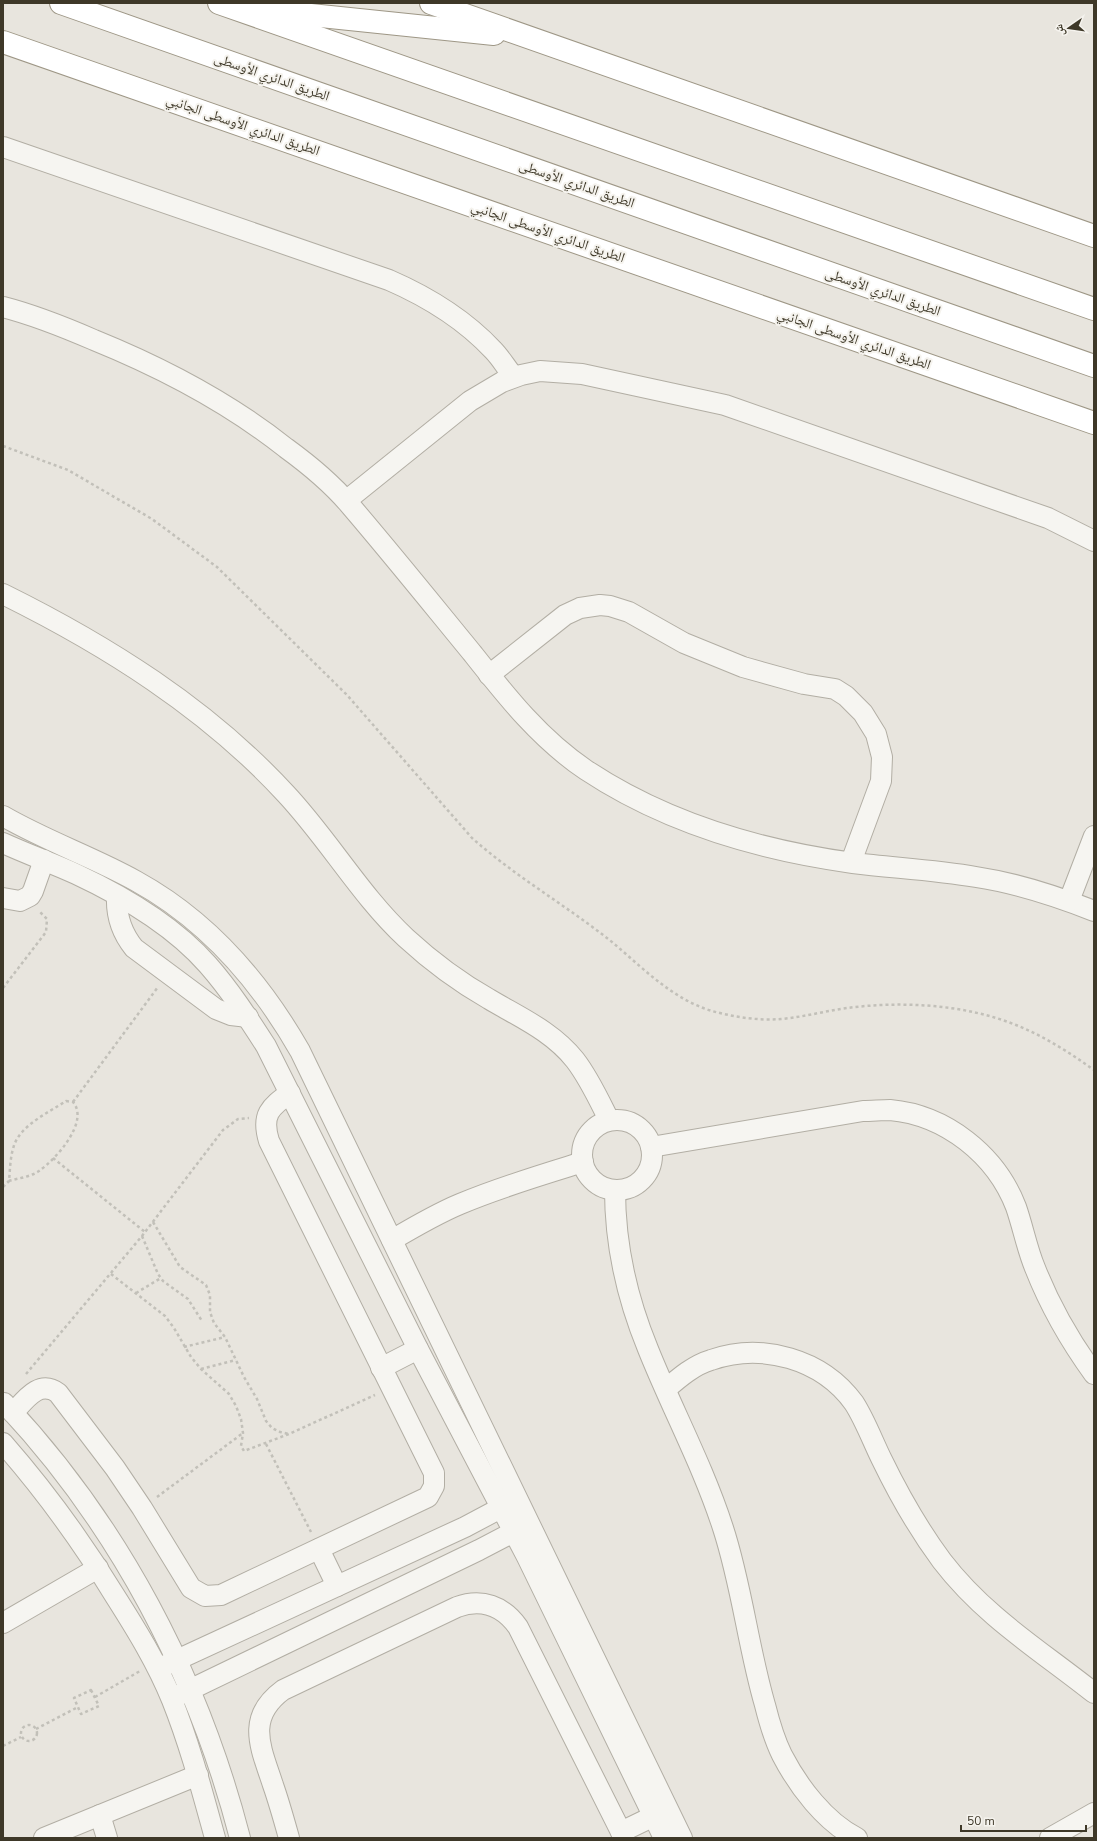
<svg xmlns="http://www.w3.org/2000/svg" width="1097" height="1841" font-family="'Nunito Sans','Noto Naskh Arabic',sans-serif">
<rect width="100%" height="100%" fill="#e8e5de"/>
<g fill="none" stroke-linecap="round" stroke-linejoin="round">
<defs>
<g id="street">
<path d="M3,147L389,280C428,297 464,319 493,350C501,358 507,369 514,377"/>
<path d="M3,307C34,315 64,327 94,340C163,368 228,402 286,448C308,464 331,483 349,504C391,553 432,604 473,654C507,697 540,739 586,770C666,823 758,850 853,863C894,868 935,870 976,877C1016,883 1056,896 1094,911"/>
<path d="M347,500L470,401L502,382L521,375L540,371L582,374L725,405L1048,518L1094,541"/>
<path d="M3,594C106,645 207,708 286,794C329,840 360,895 406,938C431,961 459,982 489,999C519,1017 552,1031 575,1060C589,1078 599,1100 609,1120"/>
<path d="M489,675L565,615L580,608L600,605L610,606L629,612L684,643L743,667L804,684L835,689L846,696L863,713L876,734L882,757L881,781L851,862"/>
<path d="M3,816C46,841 93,857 136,881C207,920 260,981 300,1051L682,1838"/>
<path d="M3,843C27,854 52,863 76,874C123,896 173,925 208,965C230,990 248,1018 266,1046L418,1349L527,1557L664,1838"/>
<path d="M117,896C116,916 121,932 134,948L216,1009L231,1015L248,1017"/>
<path d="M3,898L20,901L30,896L33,891L44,860"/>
<path d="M1069,901L1094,836"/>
<circle cx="617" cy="1155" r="35"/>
<path d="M651,1147L863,1111C872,1111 881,1110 890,1110C946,1115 996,1155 1016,1207C1023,1227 1027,1249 1035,1268C1050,1306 1070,1341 1094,1374"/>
<path d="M615,1190C615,1244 627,1298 648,1349C672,1409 703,1466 723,1528C742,1586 748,1647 765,1705C769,1721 774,1739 782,1755C798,1786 825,1822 857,1838"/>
<path d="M392,1240C414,1227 436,1214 460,1204C500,1187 541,1175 583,1162"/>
<path d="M381,1368L418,1349"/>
<path d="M666,1389C680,1377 694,1365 711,1360C762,1342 822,1359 854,1403C865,1420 873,1442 882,1460C899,1495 919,1530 942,1561C985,1617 1040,1650 1094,1693"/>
<path d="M4,1403C119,1525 198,1676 240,1838"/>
<path d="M13,1413C25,1400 39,1379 58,1393L115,1468L142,1508L191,1588L205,1596L221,1595L428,1497L434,1486V1473L269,1141C261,1115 270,1107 290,1093"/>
<path d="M3,1443C45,1491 82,1542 115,1596C136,1629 157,1663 172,1700C190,1745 202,1791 215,1838"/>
<path d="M319,1549L337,1586"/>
<path d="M3,1623L98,1568"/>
<path d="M166,1665L465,1527L512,1502"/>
<path d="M179,1695L479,1550L525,1526"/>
<path d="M100,1815L107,1838"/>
<path d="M621,1832L654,1816"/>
<path d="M44,1838L198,1775"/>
<path d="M289,1838C284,1820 279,1802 273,1785C261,1748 245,1718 283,1690L457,1607C482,1598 503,1606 518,1627L624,1838"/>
<path d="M1050,1838L1094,1813"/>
</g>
<g id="highway">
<path d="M61,3L1094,366"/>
<path d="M219,3L1094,309"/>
<path d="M431,3L1094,236"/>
<path d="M263,10L494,34"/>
<path d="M3,42L1094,423"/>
</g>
</defs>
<!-- street casing -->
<use href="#street" stroke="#b2aea4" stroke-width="22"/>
<!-- highway casing -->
<use href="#highway" stroke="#9e9786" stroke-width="24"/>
<!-- path -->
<g stroke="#c2c0b9" stroke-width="2.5" stroke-dasharray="3 3" stroke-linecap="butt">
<path d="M3,446L68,470L152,519L217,567L347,695L472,838C516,877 567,906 612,942C643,968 672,999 712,1011C734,1017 759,1021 781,1019C804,1017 825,1011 847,1008C901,1001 964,1004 1016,1025C1044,1036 1070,1053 1094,1070"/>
<path d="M3,988L46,932L47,919L39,911"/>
<path d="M66,1101L73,1102C90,1122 55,1160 39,1171C30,1177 19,1178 9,1181C10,1171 10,1159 13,1149C18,1126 48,1113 66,1101Z"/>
<path d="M73,1102L158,987"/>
<path d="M53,1158L145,1232"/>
<path d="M3,1187L9,1181"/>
<path d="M153,1222L180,1267L206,1285L210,1295V1312L214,1323L225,1337L244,1377L257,1399L266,1421L272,1428L280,1432L289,1434"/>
<path d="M142,1236L158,1274L163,1281L188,1299L202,1321"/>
<path d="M111,1274L165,1316L174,1328L191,1357L201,1369L229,1394L236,1406L241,1419L243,1433L241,1446L244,1451L289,1434L375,1395"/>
<path d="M136,1293L161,1278"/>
<path d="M184,1347L225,1337"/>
<path d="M201,1369L236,1360"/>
<path d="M26,1374L142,1236L223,1130L238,1119L249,1118"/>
<path d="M266,1444L311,1532"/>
<path d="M157,1497L243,1433"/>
<path d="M91,1690L99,1706L81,1714L74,1698Z"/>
<path d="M95,1697L140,1671"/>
<circle cx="29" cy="1733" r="8"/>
<path d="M36,1729L78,1707"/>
<path d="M3,1746L21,1737"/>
</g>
<!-- street -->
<use href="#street" stroke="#f6f5f1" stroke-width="20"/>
<!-- highway -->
<use href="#highway" stroke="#fff" stroke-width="22"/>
</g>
<g text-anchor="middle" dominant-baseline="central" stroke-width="4" stroke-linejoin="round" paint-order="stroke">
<!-- street labels -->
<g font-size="14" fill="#3e3828" stroke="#f5f3ee">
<text transform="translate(272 77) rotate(19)">الطريق الدائري الأوسطى</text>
<text transform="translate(243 125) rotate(19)">الطريق الدائري الأوسطى الجانبي</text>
<text transform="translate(577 184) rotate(19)">الطريق الدائري الأوسطى</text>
<text transform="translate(548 232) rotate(19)">الطريق الدائري الأوسطى الجانبي</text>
<text transform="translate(883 292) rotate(19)">الطريق الدائري الأوسطى</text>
<text transform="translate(854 339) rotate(19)">الطريق الدائري الأوسطى الجانبي</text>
</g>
</g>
<!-- border -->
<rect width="1097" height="1841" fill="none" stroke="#3e3828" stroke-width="8"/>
<!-- north arrow -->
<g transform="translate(1069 28) rotate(257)" stroke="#f5f3ee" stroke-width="3" paint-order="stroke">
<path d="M0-3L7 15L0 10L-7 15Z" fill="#3e3828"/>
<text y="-6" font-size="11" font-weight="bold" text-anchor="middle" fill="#3e3828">ش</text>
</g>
<!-- scale -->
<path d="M961 1825v6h125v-6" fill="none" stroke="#3e3828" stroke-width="2"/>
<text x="967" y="1825" font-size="12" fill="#3e3828" stroke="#f5f3ee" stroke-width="3" paint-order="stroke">50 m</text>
</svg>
